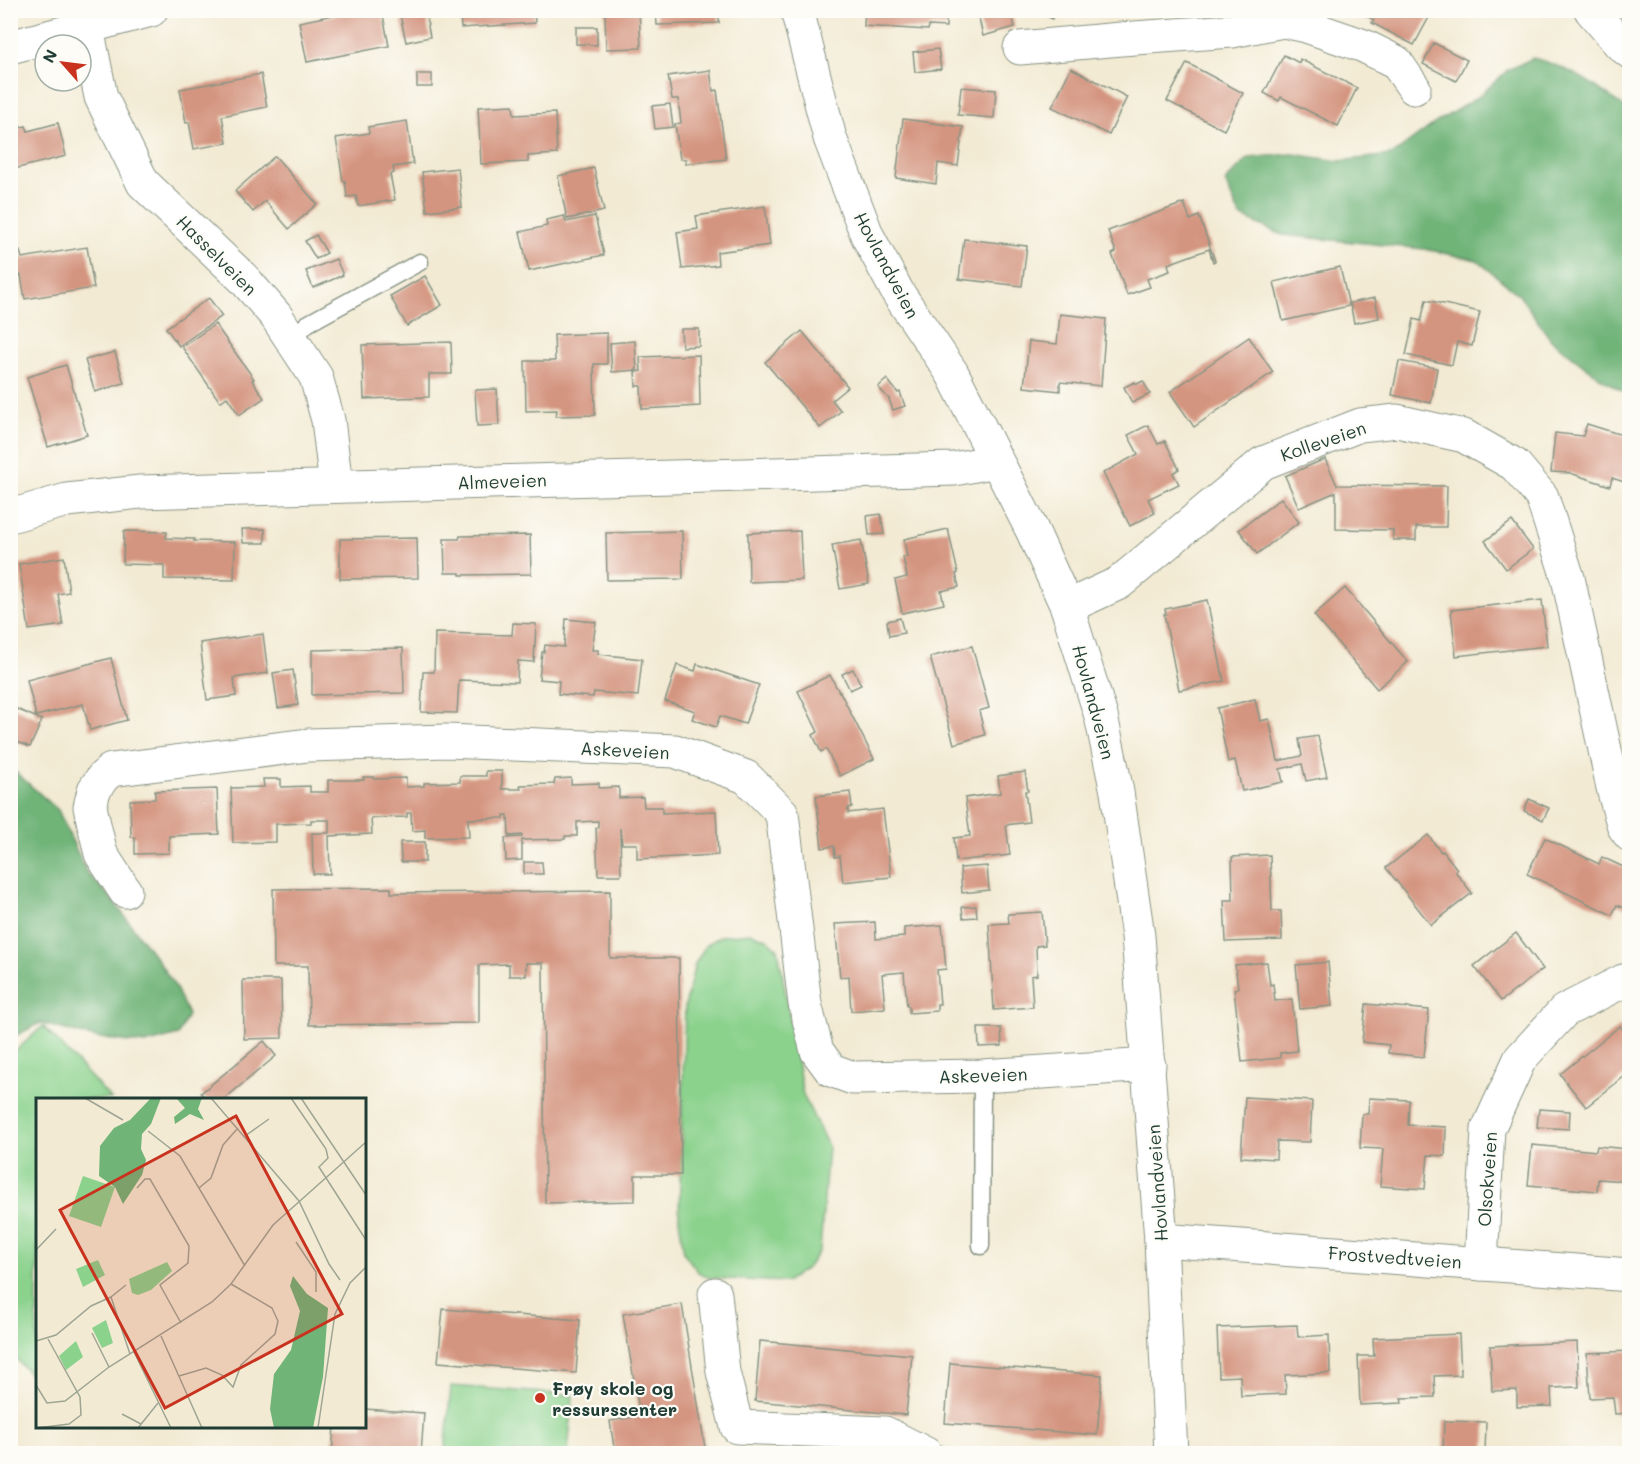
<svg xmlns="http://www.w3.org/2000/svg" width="1640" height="1464" font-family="Mali,sans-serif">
<rect width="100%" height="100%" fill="#fdfcf7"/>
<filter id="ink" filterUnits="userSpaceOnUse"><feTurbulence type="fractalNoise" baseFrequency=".0167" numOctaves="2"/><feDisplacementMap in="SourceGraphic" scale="12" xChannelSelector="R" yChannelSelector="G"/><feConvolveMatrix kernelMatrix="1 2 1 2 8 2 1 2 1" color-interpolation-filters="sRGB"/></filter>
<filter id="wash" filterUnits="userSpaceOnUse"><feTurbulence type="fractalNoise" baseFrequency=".008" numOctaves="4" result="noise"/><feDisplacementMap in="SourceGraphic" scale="24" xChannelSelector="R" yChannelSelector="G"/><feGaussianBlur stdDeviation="1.35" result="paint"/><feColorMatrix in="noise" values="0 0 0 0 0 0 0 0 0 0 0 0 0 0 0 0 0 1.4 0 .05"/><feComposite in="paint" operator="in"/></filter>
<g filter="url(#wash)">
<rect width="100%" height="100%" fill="#f2ead3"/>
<!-- green -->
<g fill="#8bd28d" stroke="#558860" stroke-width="1.5">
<path d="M751,933L767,939L778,949L803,1095L828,1146L820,1250L808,1267L786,1282L710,1278L698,1272L684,1253L679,1219L685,1006L695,964L706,945L721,936Z"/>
<path d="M43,1026L111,1099L38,1100L37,1382L11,1353L10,1056Z"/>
<path d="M451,1386L573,1395L568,1453H445Z"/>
</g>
<!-- forest -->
<g fill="#70b478" stroke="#487856" stroke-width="1.5">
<path d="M1533,58C1573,68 1597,87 1629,111V395L1602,379L1551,340L1520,296L1477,260L1424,249L1282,235L1240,216L1225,182L1248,158L1293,154L1339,161L1392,155L1435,123L1478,97L1508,70Z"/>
<path d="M11,768L58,810L87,873L110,897L159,962L176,988L188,1015L178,1035L145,1044L92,1037L40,1023L11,1038Z"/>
</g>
<g id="blocks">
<!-- building -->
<g fill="#d49580">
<path d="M358,10H382L389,46L307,62L299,22Z"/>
<path d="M399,10H425L430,37L406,42Z"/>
<path d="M460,10H534L535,23L461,28Z"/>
<path d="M605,10H639L641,48L606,49Z"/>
<path d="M656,10H719V23L657,25Z"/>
<path d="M865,10H947L946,27L929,26L928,30L864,26Z"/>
<path d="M977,10H1011L1015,27L983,36Z"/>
<path d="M1036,10H1056L1052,19Z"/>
<path d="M1364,10H1433L1414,45L1372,23L1374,20L1362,14Z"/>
<path d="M576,27H597V45L576,44Z"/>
<path d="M1434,43L1467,60L1456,81L1423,64Z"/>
<path d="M938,49L941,69L915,72L913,52Z"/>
<path d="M1284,55L1299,63L1300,59L1357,88L1338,126L1281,97L1279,101L1264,93Z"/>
<path d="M1187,63L1243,93L1224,130L1167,101Z"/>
<path d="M1071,68L1127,97L1109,135L1052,107Z"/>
<path d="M710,70L713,91L717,90L726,159L686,164V159H680L675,124L681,123L678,99H672L668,76Z"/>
<path d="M261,74L267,107L222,116L227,143L194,149L189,122L186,123L180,89Z"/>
<rect x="417" y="74" width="15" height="13"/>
<path d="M961,87L996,90L994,118L958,115Z"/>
<path d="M670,104L673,127L655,129L652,106Z"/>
<path d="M513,105L514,115L555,113L557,154L528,156V162L481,164L478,107Z"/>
<path d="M903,119L963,127L958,166L938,163L936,184L896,178Z"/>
<path d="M407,121L413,164L393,167L394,173L390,174L395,200L358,206L356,196L347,197L345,181H343L336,138L369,133L368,127Z"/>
<path d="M58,123L66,156L10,170V130L26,126L28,131Z"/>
<path d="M275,156L317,204L289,229L265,201L253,212L235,191Z"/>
<path d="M458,168L462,207L427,211L422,172Z"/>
<path d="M594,168L604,211L567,219L558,176Z"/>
<path d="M1184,203L1190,220L1199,216L1215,261L1213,262L1209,249L1168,264L1170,271L1147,279L1150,287L1127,295L1112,254L1116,252L1108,231Z"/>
<path d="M765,206L770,245L717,252L718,265L682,269L677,232L698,229L696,216Z"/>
<path d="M564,216L566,222L595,216L604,255L529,271L520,232L547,226L546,220Z"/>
<path d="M316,235L327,253L316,259L305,241Z"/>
<path d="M964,239L1027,246L1022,286L959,279Z"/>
<path d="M87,247L94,288L25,299L21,275L10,276V253L20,251L22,258Z"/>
<path d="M336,259L343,275L313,288L306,271Z"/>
<path d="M1340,267L1349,306L1283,321L1274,282Z"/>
<path d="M425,276L442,305L407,326L390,296Z"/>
<path d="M209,298L222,316L179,346L166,328Z"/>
<path d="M1375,298L1379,318L1354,323L1350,303Z"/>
<path d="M1426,300L1480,312L1472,346L1457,342L1452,365L1406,355L1414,319L1421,321Z"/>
<path d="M1060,314L1106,319L1101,386L1060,382V391L1024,387L1029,341L1057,344Z"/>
<path d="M215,324L254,379L252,380L264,398L239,415L227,397L220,402L182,347Z"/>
<path d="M681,329H699V346L682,347Z"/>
<path d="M802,331L848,387L832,400L841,411L820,428L765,362Z"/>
<path d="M607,333V364H594L595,415L556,416L557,410L526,411L525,361H555L554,335Z"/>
<path d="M1249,337L1273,372L1194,427L1170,392Z"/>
<path d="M635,341L637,370L612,372L610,343Z"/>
<path d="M451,342L452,374H429V397L364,399L362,345Z"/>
<path d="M115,352L124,383L95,392L85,360Z"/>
<path d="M699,355L700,406L642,409L641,386H636L635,372L641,371L640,357Z"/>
<path d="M1399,361L1437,368L1431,403L1392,395Z"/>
<path d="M66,365L87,435L48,447L27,377Z"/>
<path d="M887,379L898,393L900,392L905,406L893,410L889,399L878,387Z"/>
<path d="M1143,381L1150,394L1132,403L1124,387L1135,382L1137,384Z"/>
<path d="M497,389L499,425L477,426L475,390Z"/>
<path d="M1587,424L1625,436L1626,435L1630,436V484L1612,478L1610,486L1570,473L1551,472L1555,433L1583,436Z"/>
<path d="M1148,425L1158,444L1165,441L1179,469L1173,473L1179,484L1148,499L1155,513L1130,526L1103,473L1138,454L1128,435Z"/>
<path d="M1325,459L1337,485L1447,486L1446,527H1416V540H1393V530L1336,529V492L1299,508L1285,476Z"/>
<path d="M1281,498L1299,522L1257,554L1239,530Z"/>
<path d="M881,514L884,534L869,535L867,516Z"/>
<path d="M1512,521L1533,549L1506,569L1485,541Z"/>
<path d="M242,529H265V543H243Z"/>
<path d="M948,529L958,573L956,574L959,587L941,591L944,604L902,613L895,580L907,577L903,557H907L904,539Z"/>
<path d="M124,531L167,532L166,538L194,539V541L235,542L234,580L164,579V565L123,564Z"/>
<path d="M682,531L683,579L607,580L606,533Z"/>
<path d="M800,531L802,580L749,582L748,533Z"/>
<path d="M530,535L531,574L460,575V573H445L444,539H459L460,536Z"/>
<path d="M417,538L418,578L340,579V539Z"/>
<path d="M861,540L869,584L840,589L832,545Z"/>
<path d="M64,557L69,592L58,594L63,625L29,630L19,564Z"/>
<path d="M1345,588L1408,662L1377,689L1314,615Z"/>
<path d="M1207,600L1224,681L1179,690L1164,614H1166L1165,609Z"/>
<path d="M1542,600L1547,646L1456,656L1451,610Z"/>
<path d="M900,618L904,633L889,636L887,621Z"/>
<path d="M566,619L596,622L592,650H598V654L642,659L638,696L594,692L593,697L558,694L559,681L539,679L542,652H544L545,645L564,647Z"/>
<path d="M513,623L536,624L534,662L518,661L517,682L459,680L457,713L421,712L423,672H434L435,633L512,635Z"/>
<path d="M263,634L268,673L234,678L236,696L207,700L200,643Z"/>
<path d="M972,646L989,708L979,711L985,735L954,744L930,657Z"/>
<path d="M403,648L404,693L312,695V650Z"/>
<path d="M111,658L127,720L90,730L83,704L36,716L27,680Z"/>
<path d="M697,664L759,685L745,724L720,716L716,727L692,719L695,711L665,701L677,665L695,671Z"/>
<path d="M853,669L861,685L850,690L842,674Z"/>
<path d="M293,670L298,705L278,708L273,673Z"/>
<path d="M830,675L839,692H840L874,759L840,776L826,749L821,752L813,735L818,732L798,691Z"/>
<path d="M1255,699L1260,721L1269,719L1278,761L1302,756L1299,739L1318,736L1327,777L1306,781L1302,764L1280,769L1283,782L1242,791L1235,760L1228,762L1217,708Z"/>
<path d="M12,707L42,720L30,747L10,739V710Z"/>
<path d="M486,771H502V789H521L520,785L554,784L555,779L571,778V784L599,783V788L619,787V798L643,797L644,807H662V813L716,811L718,855L637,859V844H622L620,828L621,875H598L596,828H598V821L577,822V836H565V839L522,840V860L506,861L505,838L522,837V835L509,836L508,815H504V818L468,819L469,837L425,838V830L412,831L411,813H407V817L371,818L372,834L329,836L330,874H313L312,833H329V820H311V823L276,824V842L233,843L231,788L264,787L263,779H281V787L310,786V792H328V780H364L363,777H374V779L406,778V787L424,786V783L460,782V776H486Z"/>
<path d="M1025,772L1028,791H1025L1029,822L1006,825L1010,855L956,861L954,838L970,836L965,798L1000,793L998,776Z"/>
<path d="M217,789L219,834L169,836V853L135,854V837H131L130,800L155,799V791Z"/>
<path d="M850,792L852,807L848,808V813L883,809L891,877L843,882L840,856L835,857L834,846L822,848L816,796Z"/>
<path d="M1529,799L1549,808L1543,820L1524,811Z"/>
<path d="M1428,835L1441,852L1443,851L1457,869L1455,871L1472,893L1431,925L1386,868Z"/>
<path d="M1545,838L1599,864L1602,857L1630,870V900L1625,908L1617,905L1612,915L1527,874Z"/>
<path d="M400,842H425V862H401Z"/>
<path d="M1270,855L1272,911H1281L1282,940L1226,942L1224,900H1233L1232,857Z"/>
<path d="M524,862H542L543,874H524Z"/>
<path d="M987,866L989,890L962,893L960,868Z"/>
<path d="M391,888V893L610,891V958H679L681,1175H635V1201L545,1203L543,963H526V976H509V964L479,965V1023L309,1025L308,966H274L273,889Z"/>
<path d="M976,906L977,917L963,918L962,907Z"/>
<path d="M1042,912L1045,945L1036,946L1037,975L1031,976L1033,1007L994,1010L989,924L1009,923L1008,914Z"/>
<path d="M875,922L876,939L904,937V928L942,925L946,969L937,970L940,1004H937V1011L909,1013V1006H907L904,972L882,974L885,1008L851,1011L849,976L840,977L835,924Z"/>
<path d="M1516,933L1543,969L1501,1001L1474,966Z"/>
<path d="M1267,962L1270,985L1273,984L1275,1001L1292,999L1297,1051L1280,1053V1058L1242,1062L1234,989L1238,988L1235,965Z"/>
<path d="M1328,962L1332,1006L1300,1009L1296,965Z"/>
<path d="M243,980H281L282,1038L244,1039Z"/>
<path d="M1366,1004L1429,1010L1424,1057L1388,1053L1389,1045L1362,1042Z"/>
<path d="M1620,1026L1630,1038V1072L1586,1107L1560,1074Z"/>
<path d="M978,1028H1001L1002,1046L979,1047Z"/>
<path d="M264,1041L276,1056L223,1100H206L201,1093Z"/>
<path d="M1245,1097L1312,1101L1310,1142L1277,1141L1276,1159L1241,1157Z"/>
<path d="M1369,1098L1409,1100L1408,1125L1446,1127L1445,1156L1428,1155L1425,1189L1380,1186L1383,1149L1360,1148L1362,1114H1368Z"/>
<path d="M1539,1109L1570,1111L1569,1129L1537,1127Z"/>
<path d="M1532,1145L1596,1151L1597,1146L1627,1149L1625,1181L1598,1179L1597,1191L1528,1185Z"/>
<path d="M682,1304L706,1454H615L610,1421L640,1416L623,1314Z"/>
<path d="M443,1309L580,1320L576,1373L438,1362Z"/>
<path d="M1297,1325L1298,1337L1329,1335L1330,1373L1285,1375L1286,1394L1241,1396L1240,1376L1219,1377L1217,1328Z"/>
<path d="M1459,1334L1461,1375L1434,1376L1435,1397L1401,1398L1402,1403L1360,1405L1358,1356H1374L1373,1338Z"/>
<path d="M760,1341L912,1355L906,1415L755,1401Z"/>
<path d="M1577,1342L1579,1387L1551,1388L1552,1406L1517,1407V1390L1492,1391L1490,1346Z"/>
<path d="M1630,1351V1413L1615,1414L1613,1397L1590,1398L1587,1353Z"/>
<path d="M950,1363L1102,1375L1097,1435L945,1423Z"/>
<path d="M364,1409L424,1413L421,1454H332L334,1426H364Z"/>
<path d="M1444,1421L1486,1422L1485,1454H1443Z"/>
<path d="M861,1448L882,1449L881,1454H861Z"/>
</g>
</g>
</g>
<g filter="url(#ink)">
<use href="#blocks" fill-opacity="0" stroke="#889484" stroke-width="1.5"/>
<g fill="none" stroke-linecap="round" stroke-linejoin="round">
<defs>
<g id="lane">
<path d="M292,340L307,324L420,262"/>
<path d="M981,1246L982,1076"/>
</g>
<g id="street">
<path d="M797,10L830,138L867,235L898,293L952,373L1032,530L1067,607L1101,716L1117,792L1138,936L1161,1240L1171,1454"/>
<path d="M1591,10L1620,44L1630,52"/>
<path d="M87,28L101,97L143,183L244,279L276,316L316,377L328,420L336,486"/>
<path d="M10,47L151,10"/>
<path d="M1020,48L1121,39L1232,31L1283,21L1306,26L1364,46L1396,62L1414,88"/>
<path d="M10,516L67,500L140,492L954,469L996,461"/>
<path d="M1067,607L1119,583L1263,463L1360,425L1397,421L1464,436L1515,465L1542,497L1568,578L1614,792L1624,827L1630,835"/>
<path d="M125,891L101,854L90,807L94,790L103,777L111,770L308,745L447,741L675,751L746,777L782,813L805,1004L817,1051L831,1070L853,1078L982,1076L1149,1065"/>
<path d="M1161,1240L1630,1275"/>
<path d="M1481,1264L1488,1129L1520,1059L1564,1011L1623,981L1630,979"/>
<path d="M715,1294L723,1372L737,1427L885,1433L926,1454"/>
</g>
</defs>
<!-- lane casing -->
<use href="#lane" stroke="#889484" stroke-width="19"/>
<!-- street casing -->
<use href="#street" stroke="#889484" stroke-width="35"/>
<!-- lane -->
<use href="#lane" stroke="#fff" stroke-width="16"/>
<!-- street -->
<use href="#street" stroke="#fff" stroke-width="33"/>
</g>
</g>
<!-- markers -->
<circle fill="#c8321e" stroke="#fdfcf7" stroke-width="2" cx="540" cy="1398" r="6"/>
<g text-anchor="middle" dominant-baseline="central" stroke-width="4.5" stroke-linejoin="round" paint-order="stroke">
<!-- street labels -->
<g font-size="18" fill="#1f3d34" stroke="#fdfcf7">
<text transform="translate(217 255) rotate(45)">Hasselveien</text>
<text transform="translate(887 265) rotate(62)">Hovlandveien</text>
<text transform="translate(1323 441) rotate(-19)">Kolleveien</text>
<text transform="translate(502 481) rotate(-2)">Almeveien</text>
<text transform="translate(1094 702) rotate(75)">Hovlandveien</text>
<text transform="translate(625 750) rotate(3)">Askeveien</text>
<text transform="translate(983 1075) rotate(-2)">Askeveien</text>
<text transform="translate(1487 1179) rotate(-86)">Olsokveien</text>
<text transform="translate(1157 1183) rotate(-94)">Hovlandveien</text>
<text transform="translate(1395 1257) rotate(4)">Frostvedtveien</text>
</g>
<!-- poi labels -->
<g font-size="18" font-weight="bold" fill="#1f3d34" stroke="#fdfcf7" text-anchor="start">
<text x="552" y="1388">Frøy skole og<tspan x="552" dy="21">ressurssenter</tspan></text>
</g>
</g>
<!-- overview -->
<g transform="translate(36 1098)">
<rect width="330" height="330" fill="#f2ead3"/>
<path d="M47,78L79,89L65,129L33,118ZM62,162L69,177L47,189L40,171ZM131,164L136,173L115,192L102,197L96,195L93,181ZM70,222L77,245L66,250L56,230ZM40,243L47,259L30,272L23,258Z" fill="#8bd28d"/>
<path d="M115,0H125L115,26L106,36L105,51L110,62L106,77L87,106L79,89L63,78L64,48L78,30L94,22ZM140,0H166L162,11L168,22L154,16L139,26L138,19L149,10ZM257,178L271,196L292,210L287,279L277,330H238L234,311L238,276L255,252L264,213L254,188Z" fill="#70b478"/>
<path fill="none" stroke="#9ea593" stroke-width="1.5" d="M49,0L87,22M175,0L263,103L293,166L304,182M255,0L290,51L292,60L283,69L330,142M265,0L330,97M112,33L144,58L209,168M209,38L233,21M101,90L109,81H114L153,148L152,165L124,187L145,225M163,90L175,80L187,47L202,30M260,144L280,174V194M0,152L20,131M90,187L75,199L94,256M56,235L73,269M125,238L166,330M0,243L20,237L55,208L75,199M98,254L135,330M143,278L170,270L186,277L197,289L205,267L239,236L242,223L236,210L195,186M0,287L11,305L29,303L73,269L176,204L195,186L237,127L330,44M86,316L105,326M1,330L33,326L45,317L44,299L12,241M102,330L122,305M282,330L299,216L314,185L330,169"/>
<path fill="#c8321e" fill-opacity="0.15" stroke="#c8321e" stroke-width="3" d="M200,18L306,216L129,310L24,112Z"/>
<rect width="330" height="330" fill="none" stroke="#1f3d34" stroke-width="3"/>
</g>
<!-- margin -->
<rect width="1640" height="1464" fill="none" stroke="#fdfcf7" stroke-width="36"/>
<!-- north arrow -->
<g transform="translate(63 63) rotate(298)"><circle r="28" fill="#fdfcf7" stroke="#a4b0a9" stroke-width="1.5"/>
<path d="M0-4.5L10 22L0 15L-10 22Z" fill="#c8321e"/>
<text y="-9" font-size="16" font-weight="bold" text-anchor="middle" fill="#1f3d34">N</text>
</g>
</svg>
